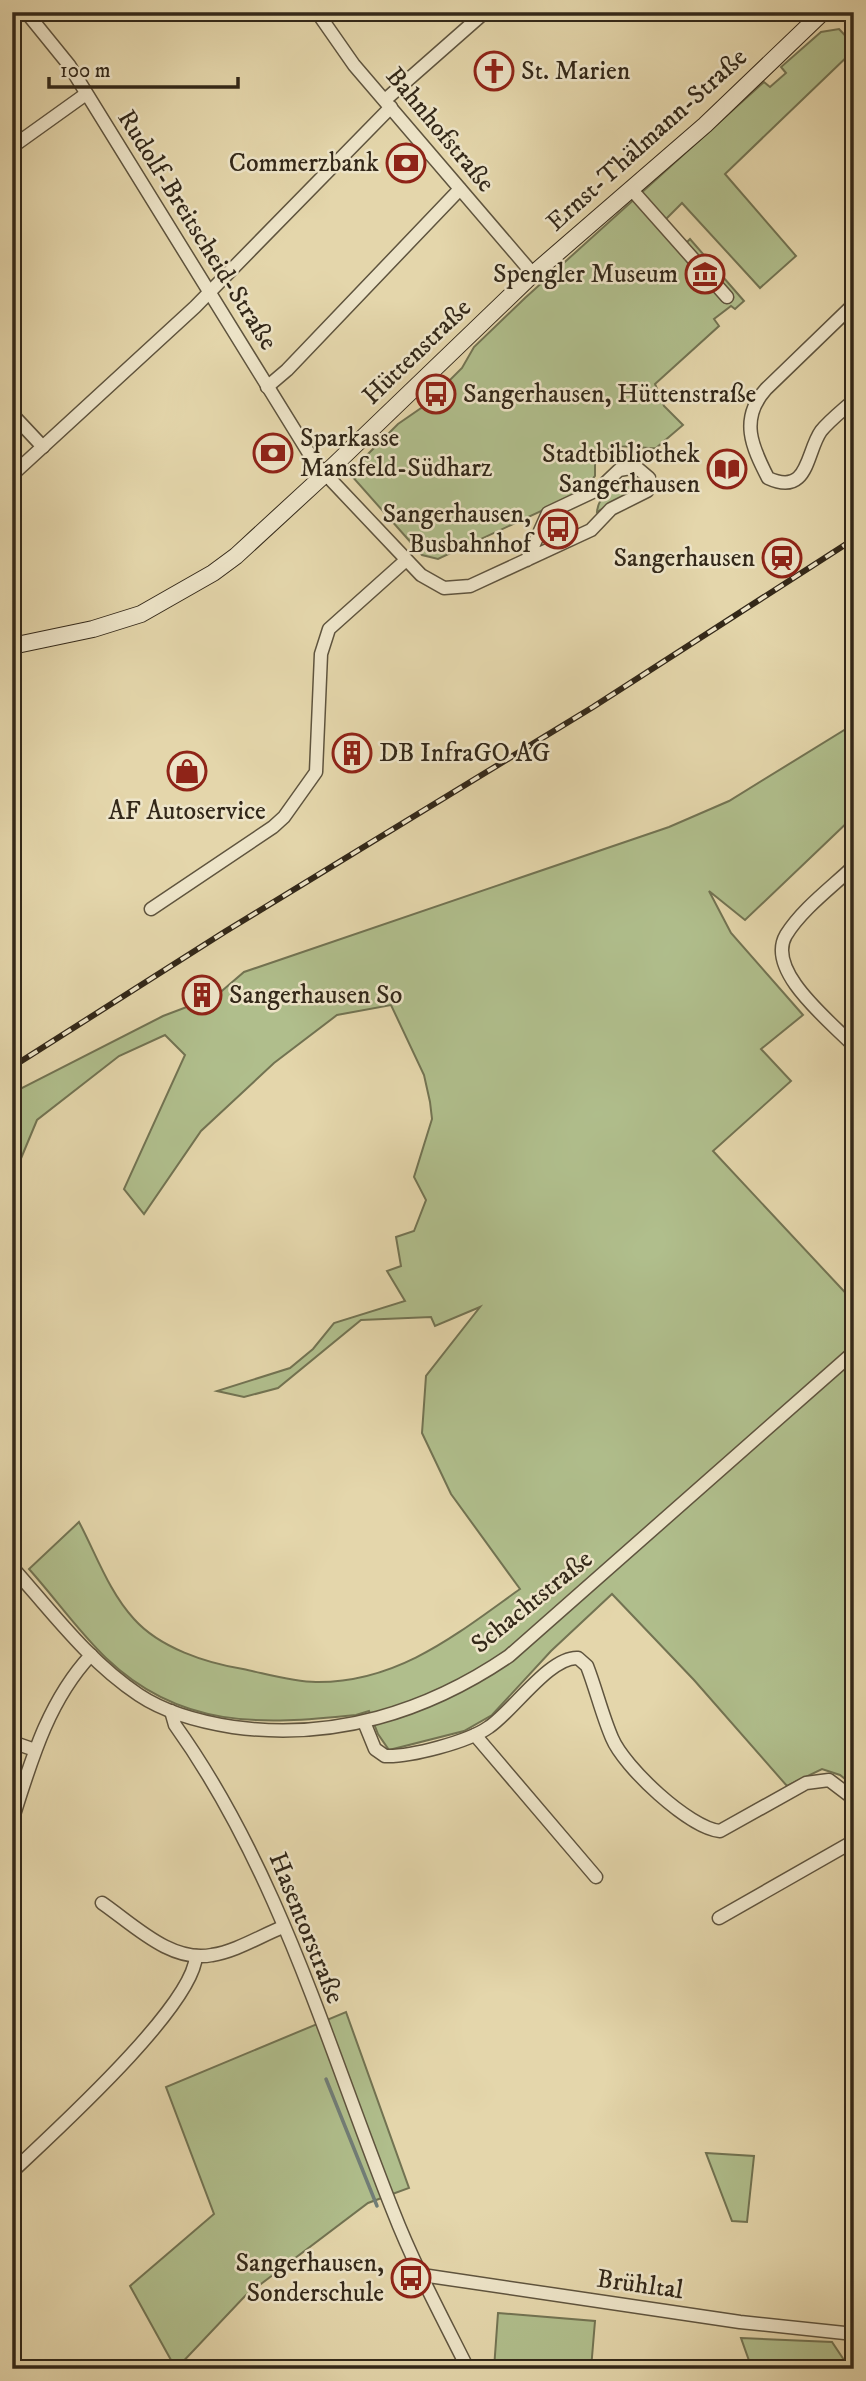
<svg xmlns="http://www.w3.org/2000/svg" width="866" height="2381" font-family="'IM FELL DW Pica',serif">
<rect width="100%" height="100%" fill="#e4d6ab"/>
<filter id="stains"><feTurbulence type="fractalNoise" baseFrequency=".00286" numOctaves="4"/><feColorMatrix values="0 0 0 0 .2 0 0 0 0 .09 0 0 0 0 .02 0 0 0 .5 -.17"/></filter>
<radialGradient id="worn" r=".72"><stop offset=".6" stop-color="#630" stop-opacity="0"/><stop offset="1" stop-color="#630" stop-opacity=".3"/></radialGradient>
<!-- green -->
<g fill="#b0be8c" stroke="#727352" stroke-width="2">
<path d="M839,29L854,45V50L725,174L796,256L760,288L682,203L664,221L686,243L690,239L744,301L735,309L731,306L714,319L719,326L655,384L664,406L683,425L656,448C635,450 610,437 595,463V476L582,492L438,559L422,555L350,474L355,467L398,424L424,406L462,368L474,347L525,298L764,82L770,87L786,73L781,67L821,32Z"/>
<path d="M627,480L637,482V488L597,512C598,496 613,487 627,480Z"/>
<path d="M854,724V816L745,920L709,891L731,933L803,1015L761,1049L791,1081L713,1151L854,1302V1786L840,1775L822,1769L787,1786L694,1680L612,1594L551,1651L492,1715L464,1731L389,1750L378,1734L369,1711L356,1715C261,1725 180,1729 106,1658C78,1631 55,1598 29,1569L79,1522C96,1554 109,1592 134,1619C160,1648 206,1663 243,1669C267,1674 293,1682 316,1682C398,1683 457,1634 520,1589L451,1494L422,1433L426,1376L480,1307L435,1326L431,1317L361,1320L278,1388L244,1397L217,1391L290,1368L313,1349L334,1323L405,1301L387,1271L401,1266L396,1237L414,1231L426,1200L414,1177L432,1119L430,1102L424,1075L391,1005L337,1015L274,1063L201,1131L144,1214L124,1189L185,1055L165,1035L119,1056L37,1120L12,1180V1093L163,1016L216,996L244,972L669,827L729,801Z"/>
<path d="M346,2012L409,2188L368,2203L245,2296L176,2369L130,2286L214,2214L166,2087Z"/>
<path d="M706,2153L754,2156L747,2222L732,2221Z"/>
<path d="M498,2313L595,2321L591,2369H494Z"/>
<path d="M741,2338L832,2342L850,2369H752Z"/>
</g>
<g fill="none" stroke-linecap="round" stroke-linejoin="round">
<!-- stream -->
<g stroke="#717d77" stroke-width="3.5">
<path d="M12,13L24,15"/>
<path d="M35,17L56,20L87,12"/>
<path d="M326,2079L377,2206"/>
</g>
<defs>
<g id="street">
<path d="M26,12L69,65L315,463L421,575L444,588L470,586L591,530L611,509L647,491L649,478L636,467L619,470L599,489L548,513L527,560"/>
<path d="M317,12L354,65L533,274"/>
<path d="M385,100L485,12"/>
<path d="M12,147L86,94"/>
<path d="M632,190L727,297"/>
<path d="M854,304L766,389C739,419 752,447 768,478C809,497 806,452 821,431C830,420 843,410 854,400"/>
<path d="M267,387L287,370L460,189"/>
<path d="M12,414L43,447"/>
<path d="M12,475L195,307L391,107"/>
<path d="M854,866C832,887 802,909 786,935C765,971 831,1022 854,1046"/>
<path d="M151,909L273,827L284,817L316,772L321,654L329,629L405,561"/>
<path d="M12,1567C51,1611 89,1662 139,1695C166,1713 201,1722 233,1727C333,1741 427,1712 509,1656L854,1352"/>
<path d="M171,1711L175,1725C279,1870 328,2048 393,2211C414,2265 442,2317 468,2369"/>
<path d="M364,1722L375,1749L385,1756C410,1757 468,1742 489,1727C513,1711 550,1656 578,1658L587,1666C596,1689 602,1715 612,1738C624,1767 689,1828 720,1831L806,1783L829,1780L854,1799"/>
<path d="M475,1735L596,1877"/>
<path d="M12,1742L35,1750"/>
<path d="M12,1821C31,1761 48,1701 91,1655"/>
<path d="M102,1903C134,1925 171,1963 212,1955C237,1951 260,1936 283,1927"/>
<path d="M719,1918L854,1841"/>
<path d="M12,2172C53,2133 193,2007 196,1956"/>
<path d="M422,2275L740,2322L854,2334"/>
</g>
<path id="secondary" d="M12,646L93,629L141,614L213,573L236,556L324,475L533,274L705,125L823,12"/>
</defs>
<!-- street casing -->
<use href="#street" stroke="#5f543e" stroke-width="15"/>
<!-- secondary casing -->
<use href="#secondary" stroke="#332819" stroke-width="18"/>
<!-- street -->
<use href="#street" stroke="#ede4c8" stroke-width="12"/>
<!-- secondary -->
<use href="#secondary" stroke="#ede4c8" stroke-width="16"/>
<defs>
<path id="rail" d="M12,1067L226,931L593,707L854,539"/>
</defs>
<!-- rail casing -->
<use href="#rail" stroke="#332819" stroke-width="6"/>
<!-- rail -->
<use href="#rail" stroke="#ede4c8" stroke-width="3.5" stroke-dasharray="10" stroke-linecap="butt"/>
</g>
<!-- icons -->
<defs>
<symbol id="church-ring" viewBox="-11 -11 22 22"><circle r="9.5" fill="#ede4c8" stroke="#8f2418" stroke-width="1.5"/><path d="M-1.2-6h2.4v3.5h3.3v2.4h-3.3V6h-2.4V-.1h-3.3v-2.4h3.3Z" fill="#8f2418"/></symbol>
<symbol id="bank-ring" viewBox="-11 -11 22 22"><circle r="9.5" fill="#ede4c8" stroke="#8f2418" stroke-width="1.5"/><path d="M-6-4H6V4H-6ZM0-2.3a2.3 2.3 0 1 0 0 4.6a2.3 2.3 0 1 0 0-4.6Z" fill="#8f2418"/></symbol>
<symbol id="museum-ring" viewBox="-11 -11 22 22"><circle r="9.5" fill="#ede4c8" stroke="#8f2418" stroke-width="1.5"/><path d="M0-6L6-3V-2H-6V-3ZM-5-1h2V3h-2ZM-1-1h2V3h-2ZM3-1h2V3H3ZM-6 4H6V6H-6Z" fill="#8f2418"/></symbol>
<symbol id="bus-ring" viewBox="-11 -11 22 22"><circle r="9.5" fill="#ede4c8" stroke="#8f2418" stroke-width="1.5"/><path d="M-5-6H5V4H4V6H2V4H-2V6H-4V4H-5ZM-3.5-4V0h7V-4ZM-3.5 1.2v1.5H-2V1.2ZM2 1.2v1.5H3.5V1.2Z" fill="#8f2418"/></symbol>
<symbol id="library-ring" viewBox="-11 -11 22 22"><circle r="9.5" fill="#ede4c8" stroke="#8f2418" stroke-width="1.5"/><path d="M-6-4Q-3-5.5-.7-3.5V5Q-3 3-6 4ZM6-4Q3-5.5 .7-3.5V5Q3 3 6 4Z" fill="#8f2418"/></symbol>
<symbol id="station-ring" viewBox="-11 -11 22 22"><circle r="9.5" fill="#ede4c8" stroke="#8f2418" stroke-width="1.5"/><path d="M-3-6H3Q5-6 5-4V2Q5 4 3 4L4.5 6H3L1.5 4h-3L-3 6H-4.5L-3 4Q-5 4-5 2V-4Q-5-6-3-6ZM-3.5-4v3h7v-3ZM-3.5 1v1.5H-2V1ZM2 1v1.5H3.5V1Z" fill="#8f2418"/></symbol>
<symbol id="building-ring" viewBox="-11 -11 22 22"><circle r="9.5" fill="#ede4c8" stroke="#8f2418" stroke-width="1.5"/><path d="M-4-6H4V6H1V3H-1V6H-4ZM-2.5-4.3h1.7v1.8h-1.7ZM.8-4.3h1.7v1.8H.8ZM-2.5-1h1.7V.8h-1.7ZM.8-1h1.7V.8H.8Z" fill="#8f2418"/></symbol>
<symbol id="shop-ring" viewBox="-11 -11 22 22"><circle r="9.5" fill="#ede4c8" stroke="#8f2418" stroke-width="1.5"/><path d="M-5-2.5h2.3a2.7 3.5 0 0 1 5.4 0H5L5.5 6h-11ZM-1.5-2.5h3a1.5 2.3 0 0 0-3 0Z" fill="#8f2418"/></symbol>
</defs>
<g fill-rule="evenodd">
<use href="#church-ring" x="472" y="49" width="44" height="44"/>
<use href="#bank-ring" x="384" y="141" width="44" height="44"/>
<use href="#museum-ring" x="683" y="252" width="44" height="44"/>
<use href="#bus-ring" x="414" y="372" width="44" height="44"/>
<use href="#bank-ring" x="251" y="431" width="44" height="44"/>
<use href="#library-ring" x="705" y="447" width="44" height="44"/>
<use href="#bus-ring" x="536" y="507" width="44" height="44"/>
<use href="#station-ring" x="760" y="536" width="44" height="44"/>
<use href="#building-ring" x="330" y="731" width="44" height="44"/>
<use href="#shop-ring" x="165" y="749" width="44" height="44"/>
<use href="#building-ring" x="180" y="973" width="44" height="44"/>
<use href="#bus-ring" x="389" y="2256" width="44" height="44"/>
</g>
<g text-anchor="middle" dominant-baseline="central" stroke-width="5" stroke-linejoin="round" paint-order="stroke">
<!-- poi labels -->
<g font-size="26" fill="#332819" stroke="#ede4c8" text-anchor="end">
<text x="521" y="71" text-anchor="start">St. Marien</text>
<text x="379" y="163">Commerzbank</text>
<text x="678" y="274">Spengler Museum</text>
<text x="463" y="394" text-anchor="start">Sangerhausen, Hüttenstraße</text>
<text x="300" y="438" text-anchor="start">Sparkasse<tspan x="300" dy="30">Mansfeld-Südharz</tspan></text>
<text x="700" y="454">Stadtbibliothek<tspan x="700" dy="30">Sangerhausen</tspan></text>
<text x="531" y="514">Sangerhausen,<tspan x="531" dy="30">Busbahnhof</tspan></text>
<text x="755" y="558">Sangerhausen</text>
<text x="379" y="753" text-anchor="start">DB InfraGO AG</text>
<text x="187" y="811" text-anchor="middle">AF Autoservice</text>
<text x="229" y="995" text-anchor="start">Sangerhausen So</text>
<text x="384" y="2263">Sangerhausen,<tspan x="384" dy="30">Sonderschule</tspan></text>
</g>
<!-- street labels -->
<g font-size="26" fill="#332819" stroke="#ede4c8">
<text transform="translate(440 130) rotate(50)">Bahnhofstraße</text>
<text transform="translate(647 140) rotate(-42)">Ernst-Thälmann-Straße</text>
<text transform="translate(197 230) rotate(58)">Rudolf-Breitscheid-Straße</text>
<text transform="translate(417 352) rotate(-44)">Hüttenstraße</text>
<text transform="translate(532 1602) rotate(-39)">Schachtstraße</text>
<text transform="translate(306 1928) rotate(68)">Hasentorstraße</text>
<text transform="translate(640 2285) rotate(8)">Brühltal</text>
</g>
</g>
<!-- margin -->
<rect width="866" height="2381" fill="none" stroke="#e4d6ab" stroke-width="42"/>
<rect x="14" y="14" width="838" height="2353" fill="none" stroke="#332819" stroke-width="3.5"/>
<rect x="21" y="21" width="824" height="2339" fill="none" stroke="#332819" stroke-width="2"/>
<!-- scale -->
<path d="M49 77v10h189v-10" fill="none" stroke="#332819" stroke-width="3.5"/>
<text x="60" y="77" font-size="21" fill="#332819" stroke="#ede4c8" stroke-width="5" paint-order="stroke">100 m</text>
<rect width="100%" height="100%" filter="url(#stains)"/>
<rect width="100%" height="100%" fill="url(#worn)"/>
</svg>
